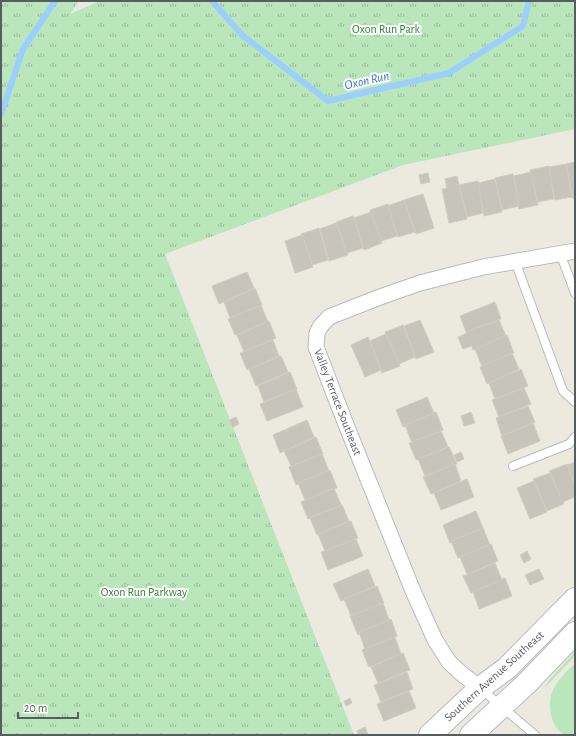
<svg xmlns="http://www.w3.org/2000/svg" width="576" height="736" font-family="'Alegreya Sans',sans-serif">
<defs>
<pattern id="park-tufts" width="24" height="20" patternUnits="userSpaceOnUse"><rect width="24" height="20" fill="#b9e6bb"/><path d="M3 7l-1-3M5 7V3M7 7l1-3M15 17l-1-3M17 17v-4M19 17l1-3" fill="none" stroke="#99be9b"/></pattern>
</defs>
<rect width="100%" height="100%" fill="#eceadf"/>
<!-- grass -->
<g fill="#b9e6bb">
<path d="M575,652V656L545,688L549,680Z"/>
<path d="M575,664V735C572,735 568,736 566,735C550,729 547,703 553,690C558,679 566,672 575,664Z"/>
</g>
<!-- park -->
<path fill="url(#park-tufts)" d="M1,1H79L70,14L100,1H575V129L403,165L165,254L354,735H1Z"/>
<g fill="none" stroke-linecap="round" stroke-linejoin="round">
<!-- stream -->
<g stroke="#9ccfff" stroke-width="6">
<path d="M212,1L242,35L328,101L449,73L523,26L529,1"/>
<path d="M1,114L23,49L55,1"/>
</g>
</g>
<!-- building -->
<g fill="#c7c4bc" stroke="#d1ccbd">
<path d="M575,162V199H573L566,164Z"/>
<path d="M566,164L572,197L555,200L549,167Z"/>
<path d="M549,166L554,199L537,202L530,170Z"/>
<path d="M531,172L538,205L519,209L514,176Z"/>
<path d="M428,173L430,182L421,184L419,175Z"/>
<path d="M513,174L519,206L502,210L495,178Z"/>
<path d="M457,176L467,219L449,223L442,189L447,188L445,179Z"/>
<path d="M495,179L502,212L484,216L478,183Z"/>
<path d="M478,181L483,213L467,217L459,185Z"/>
<path d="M423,194L434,228L416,234L404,200Z"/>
<path d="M404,200L415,232L398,237L387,206Z"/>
<path d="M388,204L397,236L381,241L370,210Z"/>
<path d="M371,212L382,243L364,250L354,218Z"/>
<path d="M353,216L363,248L347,253L336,222Z"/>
<path d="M336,223L348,255L329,261L320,229Z"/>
<path d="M319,228L328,260L312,265L301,234Z"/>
<path d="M302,235L313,267L295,273L285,241Z"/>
<path d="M247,272L254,288L219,304L212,286Z"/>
<path d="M255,288L262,305L230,318L224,302Z"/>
<path d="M495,302L501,319L466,332L460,316Z"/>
<path d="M261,305L268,322L235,335L228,319Z"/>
<path d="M420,320L434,352L416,359L404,326Z"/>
<path d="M499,320L506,336L473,350L472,346L463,349L458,337L467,333L466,332Z"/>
<path d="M269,321L276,338L244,352L237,335Z"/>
<path d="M403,325L415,357L399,364L385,332Z"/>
<path d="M386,334L400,366L382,373L370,341Z"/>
<path d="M507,335L514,353L482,366L475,349Z"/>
<path d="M368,337L381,370L365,377L351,345Z"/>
<path d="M273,340L279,356L247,370L240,353Z"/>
<path d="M512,353L519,369L487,384L480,367Z"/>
<path d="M281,356L288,372L256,386L249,369Z"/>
<path d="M521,369L528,386L495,399L489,383Z"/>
<path d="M290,372L297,389L264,402L258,386Z"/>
<path d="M524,388L531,404L499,417L492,400Z"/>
<path d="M296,389L303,407L267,421L260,404Z"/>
<path d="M427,397L434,413L403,427L396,410Z"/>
<path d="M528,406L535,422L502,436L496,418Z"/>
<path d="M436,412L443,430L412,443L405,425Z"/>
<path d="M471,412L475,423L464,426L461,416Z"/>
<path d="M236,417L239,424L233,427L229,420Z"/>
<path d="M307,420L314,437L280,453L273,435Z"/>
<path d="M533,423L540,441L508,454L501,436Z"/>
<path d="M441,431L448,447L416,460L409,443Z"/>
<path d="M316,437L323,454L291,466L284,451Z"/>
<path d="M449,447L457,464L425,476L418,459Z"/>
<path d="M461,452L464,459L457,462L454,455Z"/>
<path d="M322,454L329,471L296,485L289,467Z"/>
<path d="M575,462V486L567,465Z"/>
<path d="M455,464L461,481L431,494L423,477Z"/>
<path d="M567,464L575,486V497L563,502L549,471Z"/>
<path d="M330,470L337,488L305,500L298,483Z"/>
<path d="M550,473L564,504L547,511L533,479Z"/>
<path d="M467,479L474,497L441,510L434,493Z"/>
<path d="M534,481L547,512L530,519L517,488Z"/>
<path d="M334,488L341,505L308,519L301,502Z"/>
<path d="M342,505L349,521L317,535L310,518Z"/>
<path d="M476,511L483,528L451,541L452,542L450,543L443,525Z"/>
<path d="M351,521L358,538L325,551L318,534Z"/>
<path d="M483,528L490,545L458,558L451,541Z"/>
<path d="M356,539L363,556L328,570L321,552Z"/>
<path d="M491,544L498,561L467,574L460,557Z"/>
<path d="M527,551L531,559L524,563L520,555Z"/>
<path d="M495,563L502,580L471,593L463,576Z"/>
<path d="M368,569L375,586L341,601L333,584Z"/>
<path d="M539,569L544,579L530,585L525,575Z"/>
<path d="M505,578L512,596L479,609L473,592Z"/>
<path d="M377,586L384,603L351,616L344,599Z"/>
<path d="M383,603L389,620L359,632V634L358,635L350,616Z"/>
<path d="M391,619L397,636L365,649L359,632Z"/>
<path d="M395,637L401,654L369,667L362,650Z"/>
<path d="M403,653L410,670L378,683L371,667Z"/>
<path d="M407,672L413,689L381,702L374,685Z"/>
<path d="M409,691L416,708L384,721L377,704Z"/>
<path d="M350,698L352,703L346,706L344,701Z"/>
<path d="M365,727L368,735H359L357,731Z"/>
</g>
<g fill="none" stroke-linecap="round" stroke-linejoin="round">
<defs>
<g id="service">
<path d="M560,253L575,293"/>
<path d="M515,261L563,391L575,402"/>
<path d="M513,466L569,444L575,437"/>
<path d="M481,689L535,735"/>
</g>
<path id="minor" d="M480,688L462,674L449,662L435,640L413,591L345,422L316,347L317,333L320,327L329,317L380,297L420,283L483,267L575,251"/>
<g id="secondary">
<path d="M430,735L480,688L507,668L575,599"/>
<path d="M471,735L527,683L575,633"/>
</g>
</defs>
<!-- service casing -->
<use href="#service" stroke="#b7babf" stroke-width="10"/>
<!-- minor casing -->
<use href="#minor" stroke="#b7babf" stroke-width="17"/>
<!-- secondary casing -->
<use href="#secondary" stroke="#b8bbc2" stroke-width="24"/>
<!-- service -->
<use href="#service" stroke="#fff" stroke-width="8"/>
<!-- minor -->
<use href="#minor" stroke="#fff" stroke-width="15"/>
<!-- secondary -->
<use href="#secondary" stroke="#fff" stroke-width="22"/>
</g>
<g text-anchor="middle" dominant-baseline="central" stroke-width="4" stroke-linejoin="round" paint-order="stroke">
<!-- park labels -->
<g font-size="12" fill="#2e8237" stroke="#fff">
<text x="386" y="29">Oxon Run Park</text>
<text x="144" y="592">Oxon Run Parkway</text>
</g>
<!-- street labels -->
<g font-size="12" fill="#585c61" stroke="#fff">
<text transform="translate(338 402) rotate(69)">Valley Terrace Southeast</text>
<text transform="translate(494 676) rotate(-42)">Southern Avenue Southeast</text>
</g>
<!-- water labels -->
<g font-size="13" font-style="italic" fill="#3977c8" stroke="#fff">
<text transform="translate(367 81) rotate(-13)">Oxon Run</text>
</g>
</g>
<!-- border -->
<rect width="576" height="736" fill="none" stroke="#585c61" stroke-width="4"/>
<!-- scale -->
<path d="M18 712v6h60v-6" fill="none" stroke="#585c61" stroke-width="2"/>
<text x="24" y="712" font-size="12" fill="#585c61" stroke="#ffffff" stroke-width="3" paint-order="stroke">20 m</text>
</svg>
